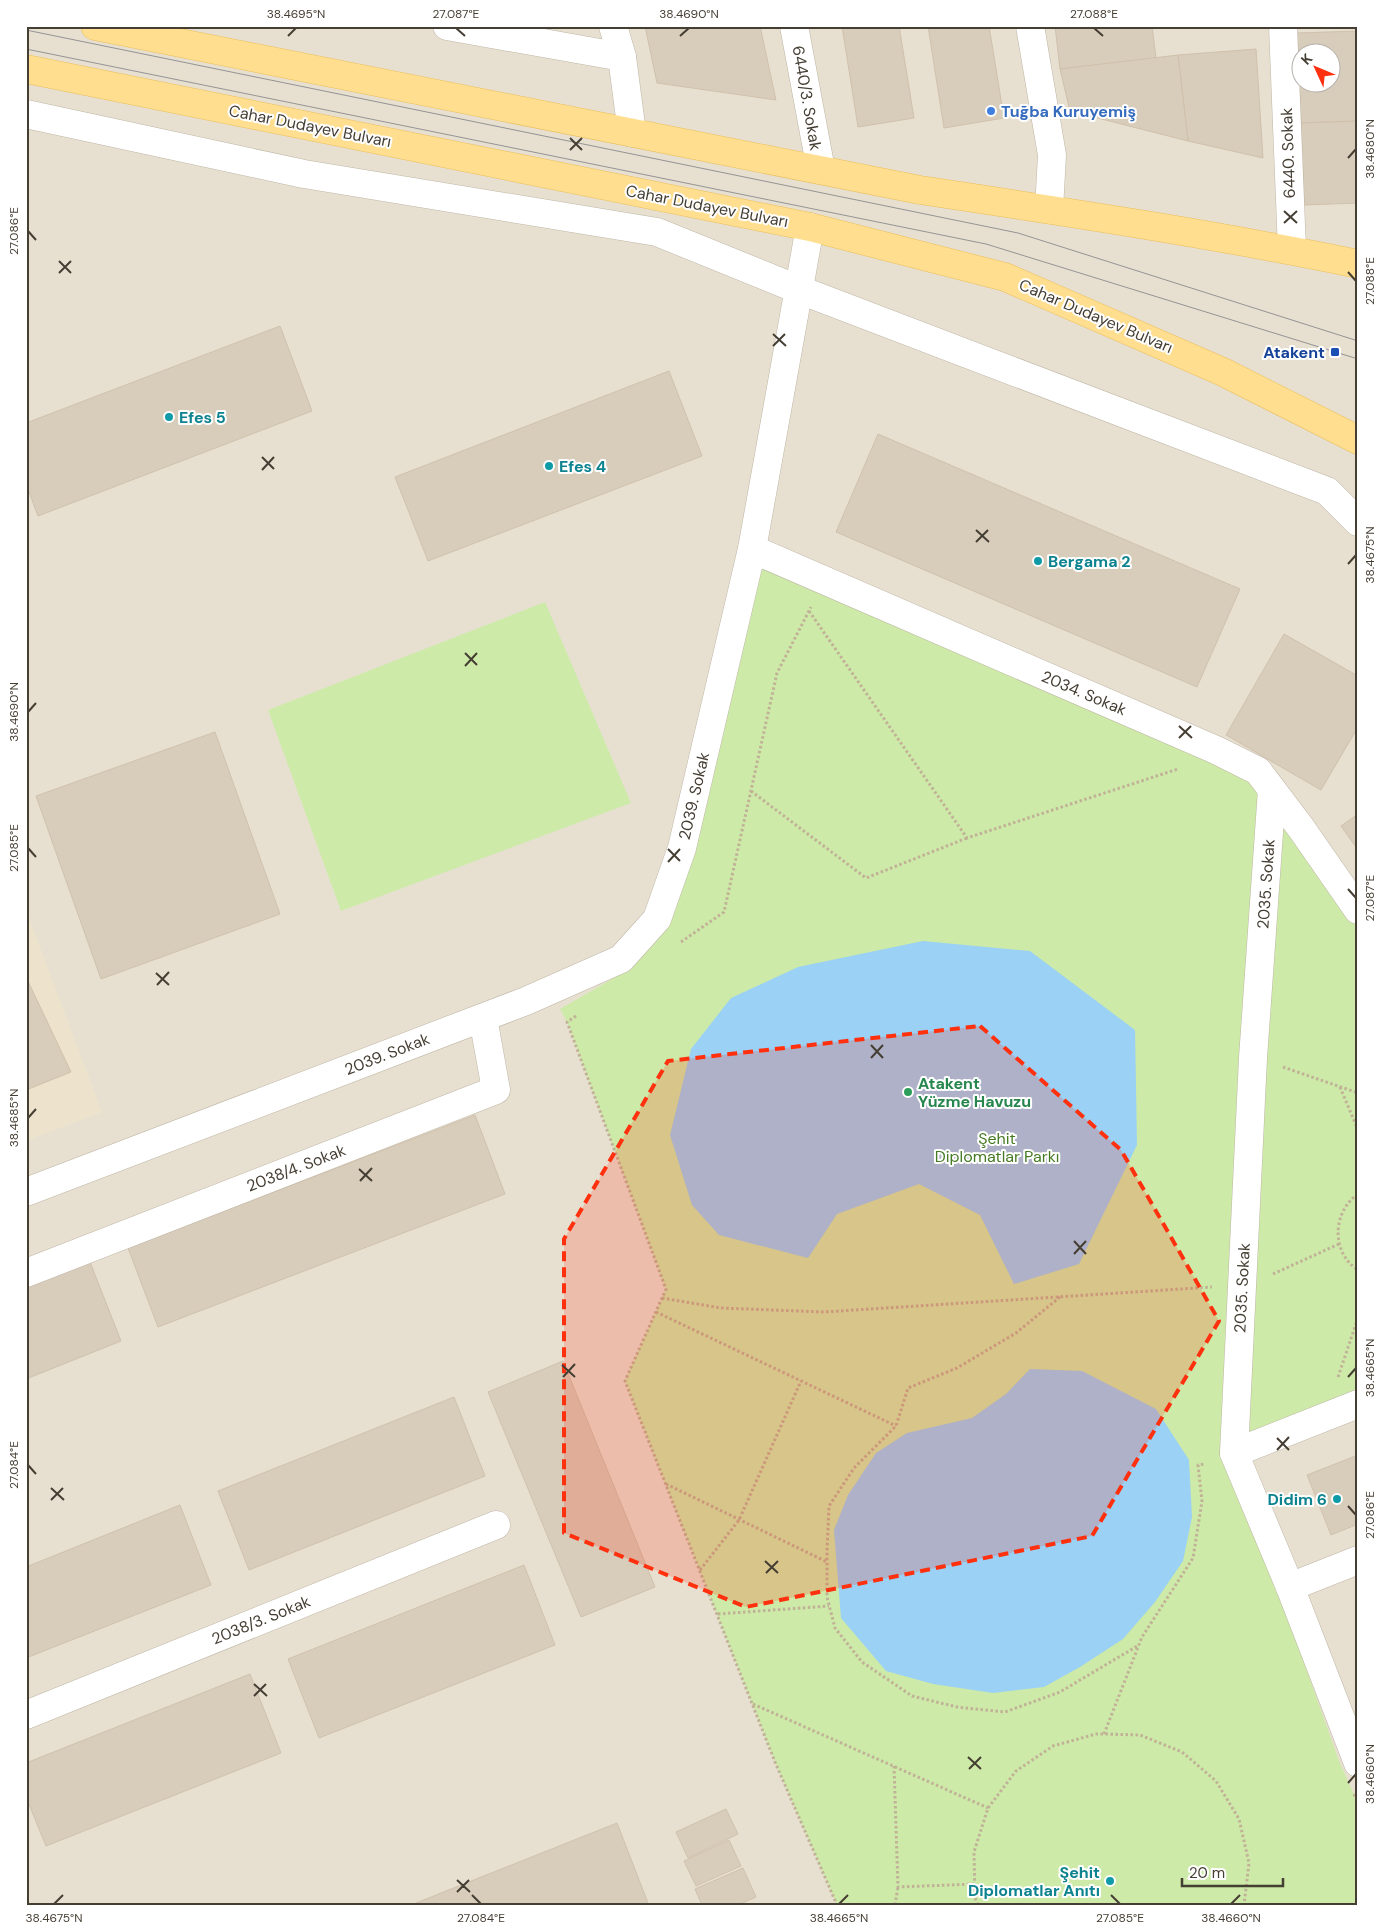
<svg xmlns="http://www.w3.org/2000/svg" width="1384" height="1931" font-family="'DM Sans',sans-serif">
<rect width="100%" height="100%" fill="#f3eee3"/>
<!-- residential -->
<path fill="#e7e0d1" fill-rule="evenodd" d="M26,26H1358V1905H26ZM1302,52H1332V82H1302Z"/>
<!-- education -->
<path fill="#ede3cc" d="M26,910L102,1112L26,1141Z"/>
<!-- green -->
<g fill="#cdeaa9">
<path d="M755,564L1259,778L1358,921V1400L1229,1452L1339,1761L1358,1803V1905H837L775,1762L625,1381L666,1289L567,1022L560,1009L631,968L669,923Z"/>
<path d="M545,602L631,803L341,911L268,710Z"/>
</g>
<!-- water -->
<g fill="#9ad1f5">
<path d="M923,941L1030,951L1135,1030L1137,1145L1079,1264L1014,1284L980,1215L919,1184L837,1214L808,1258L719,1235L692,1205L670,1135L691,1049L731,998L798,967Z"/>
<path d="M1030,1369L1082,1371L1156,1409L1189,1460L1192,1517L1183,1561L1155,1602L1123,1639L1080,1667L1044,1687L993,1693L933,1684L886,1671L841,1618L834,1530L848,1495L876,1453L907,1433L972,1418L1006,1394Z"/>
</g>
<!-- building -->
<g fill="#d8ccbb" stroke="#d0c1ab" fill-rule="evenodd">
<path d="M645,26H760L776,100L657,83Z"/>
<path d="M842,26H899L914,118L858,127Z"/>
<path d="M928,26H989L1004,118L944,128Z"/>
<path d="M1055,26H1152L1156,58L1060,69Z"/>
<path d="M1358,31V121L1301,123L1297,33ZM1302,52H1332V82H1302Z"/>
<path d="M1256,49L1263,158L1188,141L1178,55Z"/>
<path d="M1178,55L1188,141L1070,111L1060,69Z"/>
<path d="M1358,121V203L1304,205L1301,123Z"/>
<path d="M280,326L312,411L38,516L26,484V423Z"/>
<path d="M669,371L702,456L428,561L395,477Z"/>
<path d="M878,434L1240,589L1197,687L836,532Z"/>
<path d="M1284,634L1358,676V727L1321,790L1226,735Z"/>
<path d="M215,732L280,914L101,979L36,796Z"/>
<path d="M1358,814V850L1341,826Z"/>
<path d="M26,977L71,1072L26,1090Z"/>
<path d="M475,1115L505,1194L158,1327L128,1248Z"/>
<path d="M90,1262L121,1341L26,1379V1287Z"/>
<path d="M563,1361L655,1587L581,1617L488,1392Z"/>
<path d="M454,1397L485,1476L249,1570L218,1491Z"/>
<path d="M1358,1455V1524L1331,1535L1307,1475Z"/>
<path d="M180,1505L211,1585L26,1658V1567Z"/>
<path d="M524,1565L555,1645L319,1738L288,1659Z"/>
<path d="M250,1674L281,1753L46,1846L26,1797V1763Z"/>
<path d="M726,1809L738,1834L688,1858L676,1832Z"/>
<path d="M617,1823L648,1903L643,1905H411Z"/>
<path d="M729,1840L741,1866L696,1886L684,1861Z"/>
<path d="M743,1868L756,1897L738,1905H702L695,1889Z"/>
</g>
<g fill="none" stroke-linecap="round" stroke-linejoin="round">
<defs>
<g id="minor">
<path d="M447,26L622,57"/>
<path d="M613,26L622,57L632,133"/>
<path d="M794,26L821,170"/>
<path d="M1030,26L1052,155L1049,209"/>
<path d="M1283,26L1292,250"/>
<path d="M26,114L304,174L657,232L800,290L1327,491L1358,522"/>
<path d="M752,549L1216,750L1258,771L1301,828L1358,910"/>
<path d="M1272,790L1253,1058L1234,1453L1290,1587L1358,1763"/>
<path d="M26,1192L526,1001L621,959L657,919L682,848L752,549L810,227"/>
<path d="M26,1273L496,1090L483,1018"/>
<path d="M1234,1453L1358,1404"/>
<path d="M1290,1587L1358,1560"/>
<path d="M26,1715L496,1525"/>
</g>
<g id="primary">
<path d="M95,26L920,190C1066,212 1213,234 1358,264"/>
<path d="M26,69L810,227L1005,277L1223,372L1358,440"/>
</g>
</defs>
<!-- minor casing -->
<use href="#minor" stroke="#bfb6a5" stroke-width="29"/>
<!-- primary casing -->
<use href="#primary" stroke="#ebbe59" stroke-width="29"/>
<!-- path -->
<g stroke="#c1b196" stroke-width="3" stroke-dasharray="2.5 2.5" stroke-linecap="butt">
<path d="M809,611L967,838L1178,769"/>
<path d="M751,791L866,878L967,838"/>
<path d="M681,942L724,912L777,673L811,607"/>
<path d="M576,1016L567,1022L666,1289L625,1381L775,1762L837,1905"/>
<path d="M1283,1067L1358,1093"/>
<path d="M1340,1087L1358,1130"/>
<path d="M1358,1194C1332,1212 1331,1253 1358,1270"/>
<path d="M1273,1274L1339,1244"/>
<path d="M1060,1297L1016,1333L957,1368L908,1388L896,1426L854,1468L829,1506L827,1551V1597L835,1628L862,1662L912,1696L957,1707L1005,1712L1060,1692L1139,1645"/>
<path d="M662,1298L721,1308L824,1312L1212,1287"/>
<path d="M656,1312L896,1426"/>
<path d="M1338,1377L1358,1318"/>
<path d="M666,1484L827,1562"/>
<path d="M700,1570L739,1520L801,1381"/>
<path d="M718,1614L829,1606"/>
<path d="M753,1704L988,1808"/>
<path d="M1104,1734L1142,1637L1193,1558L1202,1501L1198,1465L1205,1464"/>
<path d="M894,1766L898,1887L975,1884"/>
<path d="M1354,1794L1358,1803"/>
<path d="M895,1905L898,1887"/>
<path d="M978,1905L975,1898L974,1852L988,1808L1016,1771L1053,1746L1096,1734H1104L1140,1735L1182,1752L1216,1781L1239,1819L1249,1863L1244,1905"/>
</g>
<!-- minor -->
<use href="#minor" stroke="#fff" stroke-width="28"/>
<!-- primary -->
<use href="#primary" stroke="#ffde90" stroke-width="28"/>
<!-- tram -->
<g stroke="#949494" stroke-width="1">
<path d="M26,30L1018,233L1358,341"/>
<path d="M26,49L986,244L1358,359"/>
</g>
</g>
<!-- marked area -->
<path fill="#ff300e" fill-opacity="0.2" stroke="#ff300e" stroke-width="4" stroke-dasharray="10 6" stroke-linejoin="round" d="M980,1026L1121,1150L1219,1321L1092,1536L746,1607L564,1533V1239L668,1061Z"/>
<!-- ticks -->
<path fill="none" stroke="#453e33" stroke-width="2" d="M456,28L465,36M1094,28L1103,36M288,36L296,28M680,36L689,28M570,138L582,150M570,150L582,138M1348,158L1356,149M1284,211L1297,223M1284,223L1297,211M28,231L36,240M59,261L71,273M1348,272L1356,281M59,273L71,261M773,334L786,346M773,346L785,334M262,457L274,469M262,470L274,457M976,530L989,542M976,542L988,530M1348,564L1356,555M465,653L477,665M465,666L477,653M28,712L36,703M1179,726L1192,738M1179,738L1191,726M28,848L36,857M668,849L680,861M668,862L680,849M1348,889L1356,898M156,973L169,985M157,985L169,972M871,1045L883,1058M871,1058L883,1045M28,1118L36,1109M359,1169L372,1181M360,1181L372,1168M1074,1241L1086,1254M1074,1254L1086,1241M562,1365L575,1377M563,1377L575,1364M1348,1377L1356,1368M1277,1438L1289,1450M1277,1450L1289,1437M28,1465L36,1474M51,1488L64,1500M51,1500L63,1488M1348,1506L1356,1515M765,1561L778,1573M766,1573L778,1561M254,1684L267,1696M254,1696L266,1684M968,1757L981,1769M969,1769L981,1757M1348,1783L1356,1774M457,1880L470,1892M457,1892L469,1880M472,1895L481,1904M1111,1895L1120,1904M54,1904L63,1895M839,1904L848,1895M1231,1904L1240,1895"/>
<!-- markers -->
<circle fill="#3f7fe0" stroke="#fff" stroke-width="2" cx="991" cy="111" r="5"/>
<rect fill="#1a4fb4" stroke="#fff" stroke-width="2" x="1330" y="347" width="10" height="10" rx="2.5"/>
<g fill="#0f9aa8" stroke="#fff" stroke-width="2">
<circle cx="169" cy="417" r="5"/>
<circle cx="549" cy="466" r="5"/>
<circle cx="1038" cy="561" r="5"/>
<circle cx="1337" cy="1499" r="5"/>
<circle cx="1110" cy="1881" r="5"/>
</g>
<circle fill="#2e9e5b" stroke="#fff" stroke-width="2" cx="908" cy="1092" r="5"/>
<g text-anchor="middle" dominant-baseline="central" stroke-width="4" stroke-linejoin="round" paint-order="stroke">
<!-- street labels -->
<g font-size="16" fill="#453e33" stroke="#fff">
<text transform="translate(807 98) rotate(80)">6440/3. Sokak</text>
<text transform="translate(310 126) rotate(11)">Cahar Dudayev Bulvarı</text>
<text transform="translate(1288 153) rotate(-92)">6440. Sokak</text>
<text transform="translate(707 206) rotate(11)">Cahar Dudayev Bulvarı</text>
<text transform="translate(1096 316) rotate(23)">Cahar Dudayev Bulvarı</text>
<text transform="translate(1084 693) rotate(23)">2034. Sokak</text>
<text transform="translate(694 796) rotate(-77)">2039. Sokak</text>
<text transform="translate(1266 884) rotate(-86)">2035. Sokak</text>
<text transform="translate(387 1054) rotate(-21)">2039. Sokak</text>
<text transform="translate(296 1168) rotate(-21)">2038/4. Sokak</text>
<text transform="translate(1242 1288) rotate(-87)">2035. Sokak</text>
<text transform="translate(261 1620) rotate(-22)">2038/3. Sokak</text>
</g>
<!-- shop labels -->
<g font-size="16" font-weight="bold" fill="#366cbe" stroke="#fff" text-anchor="start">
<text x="1001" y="111">Tuğba Kuruyemiş</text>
</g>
<!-- transit labels -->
<g font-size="16" font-weight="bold" fill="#164399" stroke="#fff" text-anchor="end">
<text x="1325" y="352">Atakent</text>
</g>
<!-- culture labels -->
<g font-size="16" font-weight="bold" fill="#0d838f" stroke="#fff" text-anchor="start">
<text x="179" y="417">Efes 5</text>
<text x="559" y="466">Efes 4</text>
<text x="1048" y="561">Bergama 2</text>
<text x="1327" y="1499" text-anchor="end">Didim 6</text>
<text x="1100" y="1872" text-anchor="end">Şehit<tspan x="1100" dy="18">Diplomatlar Anıtı</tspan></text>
</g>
<!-- leisure labels -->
<g font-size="16" font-weight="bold" fill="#27864d" stroke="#fff" text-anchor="start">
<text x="918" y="1083">Atakent<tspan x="918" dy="18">Yüzme Havuzu</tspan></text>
</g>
<!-- park labels -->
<g font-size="16" fill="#457a23" stroke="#fff">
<text x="997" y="1138">Şehit<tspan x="997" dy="18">Diplomatlar Parkı</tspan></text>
</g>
</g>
<!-- border -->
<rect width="1384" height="1931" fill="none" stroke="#ffffff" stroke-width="55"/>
<!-- north arrow -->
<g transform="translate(1316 68) rotate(314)"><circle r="24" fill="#ffffff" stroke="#b5b2ad"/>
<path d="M0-4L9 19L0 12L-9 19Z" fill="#ff300e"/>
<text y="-8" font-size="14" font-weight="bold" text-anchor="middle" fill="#453e33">K</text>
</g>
<!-- scale -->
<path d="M1182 1878v8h101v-8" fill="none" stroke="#453e33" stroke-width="2.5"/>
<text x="1189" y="1878" font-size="15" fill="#453e33" stroke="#ffffff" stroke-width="4" paint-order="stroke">20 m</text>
<rect x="28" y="28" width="1328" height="1876" fill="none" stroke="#453e33" stroke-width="2"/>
<g font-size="12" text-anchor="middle" fill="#453e33">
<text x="296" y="18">38.4695°N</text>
<text x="456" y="18">27.087°E</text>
<text x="689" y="18">38.4690°N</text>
<text x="1094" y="18">27.088°E</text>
<text transform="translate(1370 149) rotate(-90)" y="4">38.4680°N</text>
<text transform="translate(14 231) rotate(-90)" y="4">27.086°E</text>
<text transform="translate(1370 281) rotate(-90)" y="4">27.088°E</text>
<text transform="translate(1370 555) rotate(-90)" y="4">38.4675°N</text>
<text transform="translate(14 712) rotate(-90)" y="4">38.4690°N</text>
<text transform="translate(14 848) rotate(-90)" y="4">27.085°E</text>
<text transform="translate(1370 898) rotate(-90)" y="4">27.087°E</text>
<text transform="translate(14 1118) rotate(-90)" y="4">38.4685°N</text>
<text transform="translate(1370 1368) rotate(-90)" y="4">38.4665°N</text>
<text transform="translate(14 1465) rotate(-90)" y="4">27.084°E</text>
<text transform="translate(1370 1515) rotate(-90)" y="4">27.086°E</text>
<text transform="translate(1370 1774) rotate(-90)" y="4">38.4660°N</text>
<text x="54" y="1922">38.4675°N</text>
<text x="481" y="1922">27.084°E</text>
<text x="839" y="1922">38.4665°N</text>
<text x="1120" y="1922">27.085°E</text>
<text x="1231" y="1922">38.4660°N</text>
</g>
</svg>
